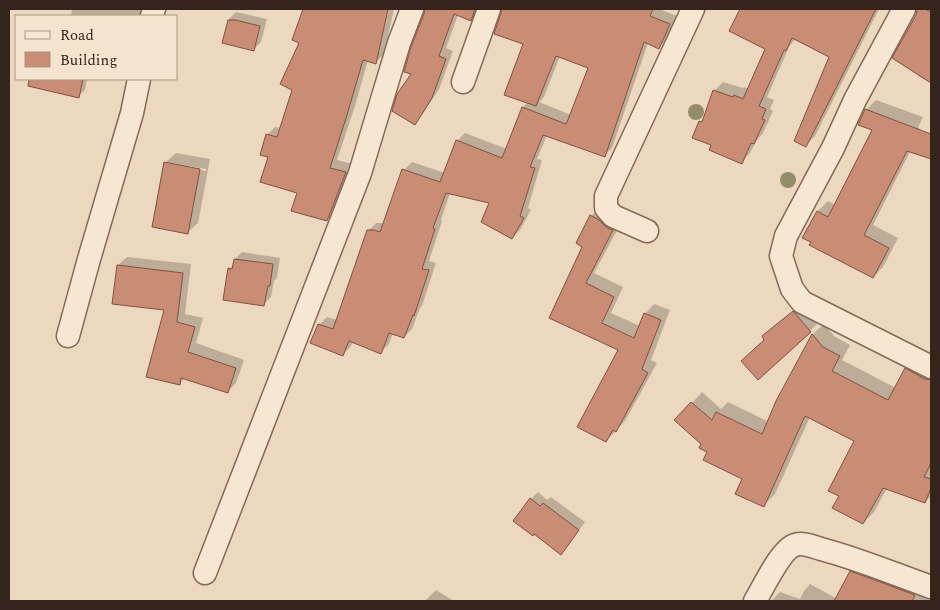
<svg xmlns="http://www.w3.org/2000/svg" width="940" height="610" font-family="Spectral,serif">
<rect width="100%" height="100%" fill="#ecd8bf"/>
<!-- shadow -->
<g fill="#0003" fill-rule="evenodd">
<path d="M72,9H141L145,10L147,16H71Z"/>
<path d="M315,9H394L384,54L376,62L368,60L355,106L337,160L353,164L335,212L327,220L298,192L269,156L267,135L275,127L281,128L293,89Z"/>
<path d="M426,9H479V11L471,19L458,15L446,48L453,51L439,89L422,115L414,123L413,73Z"/>
<path d="M503,9H659L677,16L667,39L659,47L648,43L612,148L604,156L547,135L537,159L542,160L528,208L531,210L520,230L512,238L491,203L450,193L441,220L442,221L429,261L436,263L422,306L420,308L412,329L404,337L393,333L389,344L381,352L353,341L351,346L343,354L319,325L327,317L337,320L368,231L376,223H385L404,170L412,162L445,173L457,141L465,133L507,149L523,107L528,102L525,44L503,14ZM560,56L589,67L571,115L539,102L544,97Z"/>
<path d="M741,9H879L815,136L806,145L831,56L796,38L789,47L767,97L774,100L770,109L773,111L763,133L757,140L750,153L741,162L713,145L700,122L705,117L714,91L723,82L743,88L744,87L749,89L766,48L730,30Z"/>
<path d="M918,9H931V83L918,76L919,74L917,16Z"/>
<path d="M236,12L267,19L261,42L254,49L224,42L229,19Z"/>
<path d="M52,79H87L85,90L78,96L49,89Z"/>
<path d="M876,100L923,117L918,128L921,130L873,225L898,238L883,267L873,277L804,238L818,211L828,201L835,205L874,130L866,110Z"/>
<path d="M176,153L210,159L198,223L187,233L165,163ZM171,163L206,169V171L171,165Z"/>
<path d="M601,206L622,221L594,273L623,287L611,313L640,326L645,314L654,304L670,310L651,360L657,363L625,421L606,441L619,350L551,318L584,246L591,216Z"/>
<path d="M242,252L280,258L277,278L274,281L271,297L264,304L230,269L234,264L235,259Z"/>
<path d="M127,257L191,264L185,314L203,318L196,343L244,360L236,383L227,392L185,378L179,384L166,309L118,265Z"/>
<path d="M801,305L817,324L810,331L766,340L770,329Z"/>
<path d="M824,324L834,336L850,345L842,360L896,388L906,369L916,358L931,366V496L925,502L887,488L874,512L863,523L840,496L856,440L810,417L775,494L764,505L743,479L709,452L702,443L692,403L702,392L721,409L728,402L769,422L777,402L813,334Z"/>
<path d="M538,492L547,500L551,497L585,522L568,546L561,553L531,499Z"/>
<path d="M856,567L931,594V601H886L846,582L851,572Z"/>
<path d="M810,584L841,601H771L780,592L800,599L804,591Z"/>
<path d="M436,590L454,601H425Z"/>
</g>
<!-- building -->
<g fill="#c98d76" stroke="#82503f">
<path d="M303,9H388L376,64L363,60L347,115L330,168L346,172L327,221L291,211L297,193L260,182L268,157L260,155L266,134L277,137L292,90L280,84L299,43L292,40Z"/>
<path d="M425,9H475L471,21L454,14L439,56L446,59L432,98L415,125L392,111L397,94L411,74L404,72L411,47L424,14Z"/>
<path d="M502,9H653L650,16L670,24L659,49L644,42L605,157L543,135L530,167L535,168L520,216L524,218L512,239L481,222L489,203L446,193L433,228L435,229L422,269L429,270L414,316L413,315L404,338L389,333L381,354L349,341L343,356L310,343L318,324L333,329L367,230H374L380,232L402,169L440,182L456,140L502,158L522,107L566,124L567,122L588,68L556,56L536,106L504,95L523,44L494,34L501,13Z"/>
<path d="M740,9H876L806,147L794,141L829,57L792,38L786,51L784,50L759,106L766,109L762,119L765,120L754,144L751,143L742,164L709,150L711,145L692,138L699,121L702,122L713,90L733,97L734,95L743,99L765,49L729,31Z"/>
<path d="M917,9H925L931,12V83L892,58L916,15Z"/>
<path d="M228,20H235L260,26L254,51L222,43Z"/>
<path d="M29,79H83L79,98L28,86Z"/>
<path d="M865,109L931,134V159L907,151L864,235L889,248L873,278L809,245L811,242L802,238L817,211L828,217L872,130L858,125Z"/>
<path d="M164,162L200,169L188,234L152,227Z"/>
<path d="M590,215L599,220L607,228L613,230L586,283L614,297L602,323L634,338L644,313L661,320L642,369L648,373L616,432L613,430L606,442L577,427L618,350L549,318L582,247L576,243Z"/>
<path d="M234,259L273,264L270,286H268L264,306L223,300L228,268L232,269Z"/>
<path d="M117,265L183,273L177,322L195,327L188,352L236,368L228,393L181,378L180,385L146,377L164,310L112,304Z"/>
<path d="M793,311L811,332L758,380L741,361L764,340L762,336Z"/>
<path d="M812,334L823,347L840,356L832,371L888,400L905,368L925,379L931,380V463L924,477L931,479V488L925,503L883,488L863,524L832,508L839,496L828,491L854,441L805,416L764,507L735,494L742,479L703,460L707,452L699,448L701,444L674,420L691,402L712,420L716,412L762,434L776,401Z"/>
<path d="M530,498L540,506L543,503L579,530L561,555L534,534L533,536L513,521Z"/>
<path d="M850,571L872,579L915,595L912,601H834Z"/>
</g>
<g fill="none" stroke-linecap="round" stroke-linejoin="round">
<defs>
<g id="street">
<path d="M904,9L855,100L833,148L786,236L781,256L792,289L802,302L931,367"/>
<path d="M152,16L154,9"/>
<path d="M463,82L489,9"/>
<path d="M647,231L613,216L606,208V196L693,9"/>
<path d="M68,336L89,259L132,113L139,79"/>
<path d="M205,573L360,173L399,43L412,9"/>
<path d="M755,601C763,588 781,549 795,545C802,542 814,547 821,549C859,559 894,574 931,587"/>
</g>
</defs>
<!-- street casing -->
<use href="#street" stroke="#846958" stroke-width="25"/>
<!-- street -->
<use href="#street" stroke="#f7e7d2" stroke-width="22"/>
</g>
<!-- trees -->
<g fill="#938d69">
<circle cx="696" cy="112" r="8"/>
<circle cx="788" cy="180" r="8"/>
</g>
<!-- border -->
<rect width="940" height="610" fill="none" stroke="#34241c" stroke-width="20"/>
<!-- legend -->
<rect x="15" y="15" width="162" height="65" fill="#f4e3ce" stroke="#a79787"/>
<rect x="25" y="31" width="25" height="8" fill="#f7e7d2" stroke="#a79787"/>
<text x="60" y="40" font-size="15" fill="#34241c">Road</text>
<rect x="25" y="52" width="25" height="15" fill="#c98d76" stroke="#a79787"/>
<text x="60" y="65" font-size="15" fill="#34241c">Building</text>
</svg>
